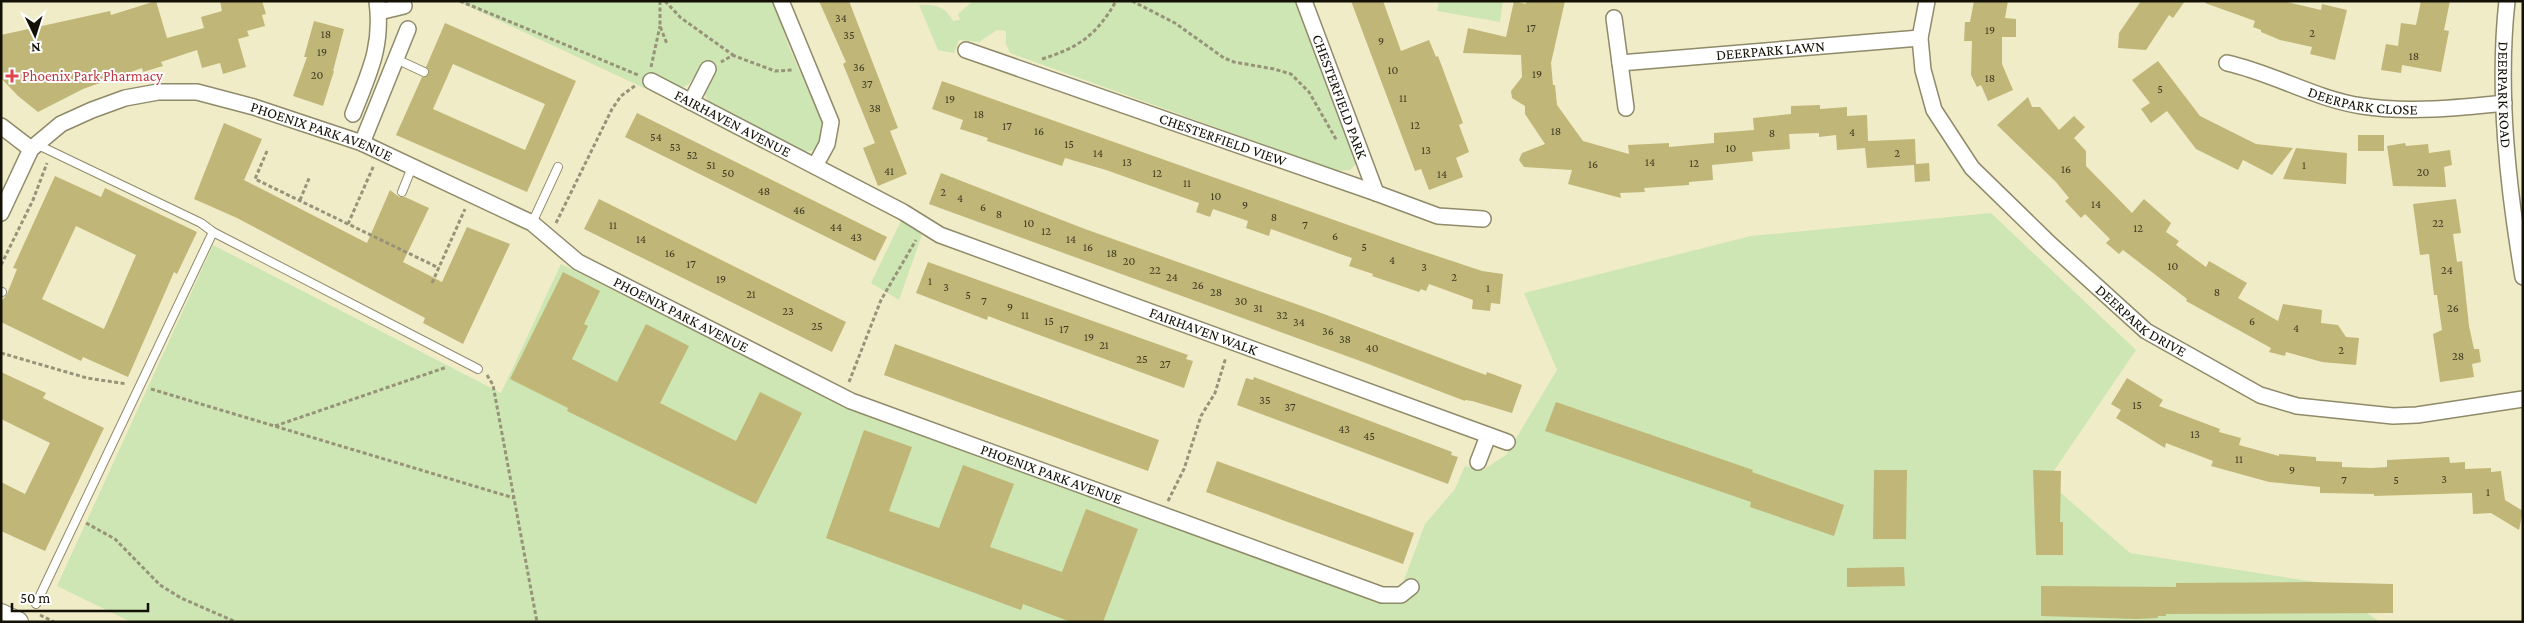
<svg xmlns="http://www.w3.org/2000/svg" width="2524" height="623" font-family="'Crimson Pro',serif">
<rect width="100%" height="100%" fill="#f1ecc8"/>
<!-- green -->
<g fill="#cde6b3">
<path d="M457,1H773L789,47L824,126C821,140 819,154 801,151L712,105L703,93L708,69L702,65C683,93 687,92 656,77L644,88Z"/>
<path d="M973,1H1296L1356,155L1355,165L1350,170L1337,171L1010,53L1006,44V31L997,30L979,42L959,40L954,53L938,50L919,5C935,4 946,7 953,21L960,20L958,14Z"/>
<path d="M1439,1H1503L1500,22L1437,11Z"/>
<path d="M1991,213L2136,350L2047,481L2130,553L2322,583L2380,622H131L57,586L213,245L501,393L561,264L847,407L1380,601C1399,604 1402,602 1417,591L1404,580L1425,524L1455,489L1465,466L1483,470L1506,455L1557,370L1524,293L1751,236Z"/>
<path d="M902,219L922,235L899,300L871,283Z"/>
</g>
<!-- building -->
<g fill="#c0b677" fill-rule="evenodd">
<path d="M156,1L167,38L204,28L201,17L222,11L220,1H262L266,14L262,15L265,26L247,31L249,36L238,39L246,67L223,74L220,63L202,68L197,50L161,62L163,66L143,72L142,68L83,89L38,112L18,96L1,78V35L110,11L111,15Z"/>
<path d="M819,1H849L898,128L890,131L907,174L878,186L863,148L875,143L843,64L846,62Z"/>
<path d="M1351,1H1383L1401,51L1429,40L1436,57L1438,56L1463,123L1459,125L1469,152L1456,158L1463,177L1429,190L1421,169L1415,171Z"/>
<path d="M1514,1L1526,4V1H1565L1551,63L1553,85H1555L1557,105L1583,141L1629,154L1628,145L1669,143V147L1714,143V133L1754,130L1753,118L1791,114V106L1820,105V109L1847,107V116L1867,115L1868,141L1915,139L1916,164L1929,163L1930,181L1915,182L1914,165L1867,168L1865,148L1837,150L1836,135L1819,137V133L1789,134L1790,149L1752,152L1753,161L1712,165L1713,180L1689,182V185L1644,188L1645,192L1620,193L1621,198L1568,184L1572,170L1524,167L1519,160L1522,153L1545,144L1525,114V106L1512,98L1511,91L1522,77L1521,55L1463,53L1468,28L1506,37Z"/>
<path d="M1974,1H2008L2005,18L2016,19V37H2002V64L2013,90L1988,101L1981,85L1977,87L1971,75L1972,41H1964L1965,22H1970Z"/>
<path d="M2141,1H2185L2173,18L2169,15L2146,50L2118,48L2119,33Z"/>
<path d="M2206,1H2283L2321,10L2322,4L2347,10L2335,60L2310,54L2312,47L2280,40L2261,32V30L2253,27L2255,21L2205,3Z"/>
<path d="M2421,1H2450L2444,30L2449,31L2441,72L2402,65L2401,73L2381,70L2386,44L2398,46L2401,23L2416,25Z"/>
<path d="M314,21L344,29L333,71H334L323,106L293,96L307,57H304Z"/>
<path d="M445,23L576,81L527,192L396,135L422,77L429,74L426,67ZM453,64L545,104L525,150L433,109Z"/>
<path d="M2158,61L2200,116L2256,144L2293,148L2272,175L2243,160L2238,170L2196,149L2167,111L2151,123L2141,109L2150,103L2132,80Z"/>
<path d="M942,81L1416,249L1482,271L1503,274L1500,304L1491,303L1490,311L1472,309L1473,300L1429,284L1426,291L1421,289L1419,292L1372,276L1373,274L1349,266L1352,258L1346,256L1271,229L1269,236L1246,228L1248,221L1213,209L1210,217L1196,212L1199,203L1106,170L1065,158L1062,166L987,141L988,138L960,129L963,120L932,109Z"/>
<path d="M2028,97L2032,107H2040L2059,130L2074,116L2085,127L2074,138L2086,151V166L2132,213L2144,199L2171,223L2166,232L2179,241L2176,245L2206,267L2209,261L2247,283L2238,298L2278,321L2283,304L2322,310L2321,323L2338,325L2346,337L2359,338L2356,365L2322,362L2286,352L2285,356L2269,352L2271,348L2186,301L2187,299L2123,250L2119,254L2106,243L2110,239L2085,214L2081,218L2065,201L2069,198L2056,182L1997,125Z"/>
<path d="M637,113L887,237L875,261L625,137Z"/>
<path d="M224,123L262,139L244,180L367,243L390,190L399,197H405L429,208L403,262L442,282L467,227L510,244L463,344L423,323L425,318L237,218L194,199Z"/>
<rect x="2358" y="135" width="26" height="16"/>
<path d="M2405,143L2406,146L2428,144L2429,153L2450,150L2452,165L2444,167L2446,187L2393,186L2387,146Z"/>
<path d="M2296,148L2347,153L2346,184L2283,179Z"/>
<path d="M941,173L1085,229L1324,314L1464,367L1486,375L1487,372L1522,385L1512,413L1472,401L1465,400V401L1363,362L929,204Z"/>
<path d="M55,176L101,197L105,188L197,232L177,274L174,272L128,377L83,357L81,361L1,322V302L7,294L17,269L13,268ZM76,226L136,255L104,329L42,299Z"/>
<path d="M599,199L846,322L832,352L584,229Z"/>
<path d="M2456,199L2461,233L2453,234L2457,262L2462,261L2469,326L2474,349H2479L2481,362L2472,364L2474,377L2440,382L2433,334L2442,330L2437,295H2434L2429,254L2420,255L2413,204Z"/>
<path d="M928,262L1188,355L1186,359L1193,361L1184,388L1012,325L988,316L987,320L916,293Z"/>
<path d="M563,272L600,291L584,324L588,326L572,359L617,382L646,324L689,346L660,403L736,441L760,392L802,413L756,504L567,411L568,408L510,379Z"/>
<path d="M895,344L1159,440L1148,471L884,375Z"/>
<path d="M1,372L46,393L43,398L104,428L45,551L1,531V482L25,494L50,443L1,419Z"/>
<path d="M1254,377L1452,452L1451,455L1458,457L1448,484L1237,405L1246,378L1253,380Z"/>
<path d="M2127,378L2163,400L2159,406L2220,429L2219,432L2241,438L2239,445L2279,456V454L2316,457V461L2342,462V467L2371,468L2387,467V460L2449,457L2450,463L2465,462V469L2491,468V472L2501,471L2505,500L2523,511L2519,530L2491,513L2473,514L2472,493L2374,496V494L2320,493V487L2269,482L2211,466L2213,461L2166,443L2165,448L2116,418L2121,410L2111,404Z"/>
<path d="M1556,402L1753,470L1752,472L1844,505L1834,536L1750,507L1751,502L1545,431Z"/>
<path d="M864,430L912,447L889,511L939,528L963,465L1014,484L990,547L1062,572L1086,509L1138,529L1103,622H1071L1023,604L1021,610L826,538Z"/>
<path d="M1217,461L1414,533L1403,564L1206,492Z"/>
<path d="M1874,470H1907L1906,539H1873Z"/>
<path d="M2033,470L2061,471L2060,522H2063V555H2036Z"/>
<path d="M1904,567L1905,586L1847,587V568Z"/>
<path d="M2311,582L2393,584V613L2166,614V616H2158V618L2136,619L2041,616V586L2176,587V583Z"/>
</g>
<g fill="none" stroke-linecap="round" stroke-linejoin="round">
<defs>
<g id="lane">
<path d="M396,59L424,72"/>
<path d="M36,144L201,223L213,232L478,369"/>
<path d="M402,192L412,167"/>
<path d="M532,223L558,167"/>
<path d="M1,292H2"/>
<path d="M36,604L213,232"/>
</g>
<g id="street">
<path d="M781,1L831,122L827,144L815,166"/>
<path id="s1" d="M1304,1L1376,193"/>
<path id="s2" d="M1927,1L1920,38L1923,70L1934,110L1972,168L2050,244L2146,331L2260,395L2297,406L2393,416L2417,415L2523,399"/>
<path id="s3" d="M2507,1C2497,91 2508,188 2523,277"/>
<path d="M379,12L404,6"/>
<path d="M1614,18L1626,108"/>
<path id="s4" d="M966,50L1376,193L1438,216L1483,219"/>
<path id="s5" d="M1620,63L1920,38"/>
<path id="s6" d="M2227,63C2273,73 2315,99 2362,106C2408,113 2458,108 2504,103"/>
<path id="s7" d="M651,81L903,212L940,235L1507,442"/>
<path d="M691,102L708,69"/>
<path d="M353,114C369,73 383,47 377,1"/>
<path d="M1,126L31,149"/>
<path d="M362,143L408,29"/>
<path id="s8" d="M1,213L31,149L61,124L92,110L125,98L158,92H197L254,107L362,143L532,223L578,262L851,401L1382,595H1401L1411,587"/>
<path d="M1478,462L1488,436"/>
</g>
<path id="secondary" d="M1,614L18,622"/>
</defs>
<!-- lane casing -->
<use href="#lane" stroke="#8f8a69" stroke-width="10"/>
<!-- street casing -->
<use href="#street" stroke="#8f8a69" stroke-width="18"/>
<!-- secondary casing -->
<use href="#secondary" stroke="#8f8a69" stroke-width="22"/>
<!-- path -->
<g stroke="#979379" stroke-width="3" stroke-dasharray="4 2.5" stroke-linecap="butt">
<path d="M460,1L638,75"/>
<path d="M660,1V26L667,44"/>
<path d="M665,1L681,18L733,55L721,62"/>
<path d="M1132,1L1175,23L1224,58L1234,62L1274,69L1291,74L1309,92L1337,141"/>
<path d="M732,55L775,71L792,70"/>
<path d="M1042,59C1078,48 1097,35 1116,1"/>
<path d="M651,67L660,26"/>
<path d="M267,151L255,179L439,268"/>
<path d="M300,200L310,176"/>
<path d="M556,223L612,109L621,96L636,85"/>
<path d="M348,224L374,165"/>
<path d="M1,265L33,200L47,163"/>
<path d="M432,283L465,209"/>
<path d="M1,353L87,378L127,384"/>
<path d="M487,375L493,385L537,622"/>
<path d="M849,382L881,300L916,240"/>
<path d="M151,389L514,498"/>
<path d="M275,426L447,367"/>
<path d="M1168,501L1184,469L1201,416L1215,393L1226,357"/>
<path d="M86,523L115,539L160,585L181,598L236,622"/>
<path d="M40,615L54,622"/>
</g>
<!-- lane -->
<use href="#lane" stroke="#fff" stroke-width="8"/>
<!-- street -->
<use href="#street" stroke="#fff" stroke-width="15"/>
<!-- secondary -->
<use href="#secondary" stroke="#fff" stroke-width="20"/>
</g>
<!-- markers -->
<path fill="#e0444e" stroke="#fff" stroke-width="2" d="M9.5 68.5h5v5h5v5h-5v5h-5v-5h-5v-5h5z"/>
<g text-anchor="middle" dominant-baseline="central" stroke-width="4" stroke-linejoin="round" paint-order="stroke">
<!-- number labels -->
<g font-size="12" fill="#3e3a22">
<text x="841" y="18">34</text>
<text x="1531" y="28">17</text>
<text x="1990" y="30">19</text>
<text x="2312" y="33">2</text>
<text x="326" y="34">18</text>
<text x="849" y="35">35</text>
<text x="1381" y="41">9</text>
<text x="322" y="52">19</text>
<text x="2414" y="56">18</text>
<text x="859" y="67">36</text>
<text x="1393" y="70">10</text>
<text x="1537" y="74">19</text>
<text x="317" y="75">20</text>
<text x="1990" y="78">18</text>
<text x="867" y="84">37</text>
<text x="2160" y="89">5</text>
<text x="1403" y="98">11</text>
<text x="950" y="99">19</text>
<text x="875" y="108">38</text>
<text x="979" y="114">18</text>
<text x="1415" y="125">12</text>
<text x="1007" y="126">17</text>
<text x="1039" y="131">16</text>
<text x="1556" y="131">18</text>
<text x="1852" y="132">4</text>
<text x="1772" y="133">8</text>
<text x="656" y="137">54</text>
<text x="1069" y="144">15</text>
<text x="675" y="147">53</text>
<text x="1731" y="148">10</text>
<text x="1426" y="150">13</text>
<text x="1098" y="153">14</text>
<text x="1897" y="153">2</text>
<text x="692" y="155">52</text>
<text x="1127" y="162">13</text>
<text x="1650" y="162">14</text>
<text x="1694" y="163">12</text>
<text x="1593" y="164">16</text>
<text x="711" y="165">51</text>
<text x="2304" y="165">1</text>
<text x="2066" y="169">16</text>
<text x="889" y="171">41</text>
<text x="2423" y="172">20</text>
<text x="728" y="173">50</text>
<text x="1157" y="173">12</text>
<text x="1442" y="174">14</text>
<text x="1187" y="183">11</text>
<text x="764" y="191">48</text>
<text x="943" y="192">2</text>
<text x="1216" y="196">10</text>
<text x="960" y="198">4</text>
<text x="2096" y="204">14</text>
<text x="1245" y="205">9</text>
<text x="983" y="207">6</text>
<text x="799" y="210">46</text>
<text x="999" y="214">8</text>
<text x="1274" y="217">8</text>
<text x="1029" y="223">10</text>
<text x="2438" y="223">22</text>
<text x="613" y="225">11</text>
<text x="1305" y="225">7</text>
<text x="836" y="227">44</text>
<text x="2138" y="228">12</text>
<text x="1046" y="231">12</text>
<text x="1335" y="236">6</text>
<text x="856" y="237">43</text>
<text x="641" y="239">14</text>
<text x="1071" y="239">14</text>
<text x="1088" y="247">16</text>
<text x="1364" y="247">5</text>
<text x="670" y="253">16</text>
<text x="1112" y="253">18</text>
<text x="1392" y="260">4</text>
<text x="1129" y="261">20</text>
<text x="691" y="264">17</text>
<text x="2173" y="266">10</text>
<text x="1424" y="267">3</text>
<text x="1155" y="270">22</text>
<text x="2447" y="270">24</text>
<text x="1172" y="277">24</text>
<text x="1454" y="277">2</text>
<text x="721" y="279">19</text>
<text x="930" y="281">1</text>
<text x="1198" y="285">26</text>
<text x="946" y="287">3</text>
<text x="1488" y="288">1</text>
<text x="1216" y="292">28</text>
<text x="2217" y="292">8</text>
<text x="751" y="294">21</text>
<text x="968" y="295">5</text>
<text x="984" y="301">7</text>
<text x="1241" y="301">30</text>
<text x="1010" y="307">9</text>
<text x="1258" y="308">31</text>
<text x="2453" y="308">26</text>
<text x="788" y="311">23</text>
<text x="1025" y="315">11</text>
<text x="1282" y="315">32</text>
<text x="1049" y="321">15</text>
<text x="2252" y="321">6</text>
<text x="1299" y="322">34</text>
<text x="817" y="326">25</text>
<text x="2296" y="328">4</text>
<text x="1064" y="329">17</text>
<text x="1328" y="331">36</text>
<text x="1089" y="337">19</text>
<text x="1345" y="339">38</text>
<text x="1104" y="345">21</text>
<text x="1372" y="348">40</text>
<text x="2341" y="350">2</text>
<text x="2458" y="356">28</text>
<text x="1142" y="359">25</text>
<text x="1165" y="364">27</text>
<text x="1265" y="400">35</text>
<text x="2137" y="405">15</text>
<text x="1290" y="407">37</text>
<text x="1344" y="429">43</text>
<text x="2195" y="434">13</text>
<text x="1369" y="436">45</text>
<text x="2239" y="459">11</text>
<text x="2292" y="470">9</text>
<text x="2444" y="479">3</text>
<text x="2344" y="480">7</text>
<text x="2396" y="480">5</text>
<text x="2488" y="492">1</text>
</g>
<!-- street labels -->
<g font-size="15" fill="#131105" stroke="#fff">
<text stroke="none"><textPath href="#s5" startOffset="151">DEERPARK LAWN</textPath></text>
<text stroke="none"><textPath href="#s3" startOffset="94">DEERPARK ROAD</textPath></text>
<text stroke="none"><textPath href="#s1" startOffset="102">CHESTERFIELD PARK</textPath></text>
<text stroke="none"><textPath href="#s6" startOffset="142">DEERPARK CLOSE</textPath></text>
<text stroke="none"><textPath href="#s7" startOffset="92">FAIRHAVEN AVENUE</textPath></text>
<text stroke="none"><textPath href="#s8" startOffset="382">PHOENIX PARK AVENUE</textPath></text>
<text stroke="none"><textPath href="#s4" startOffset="272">CHESTERFIELD VIEW</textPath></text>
<text stroke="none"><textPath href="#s8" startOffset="788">PHOENIX PARK AVENUE</textPath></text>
<text stroke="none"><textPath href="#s2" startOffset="409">DEERPARK DRIVE</textPath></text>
<text stroke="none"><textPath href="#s7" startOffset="608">FAIRHAVEN WALK</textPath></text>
<text stroke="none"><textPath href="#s8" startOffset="1192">PHOENIX PARK AVENUE</textPath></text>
</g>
<!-- health labels -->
<g font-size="15" fill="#be3a42" stroke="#fff" text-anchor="start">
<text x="22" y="76">Phoenix Park Pharmacy</text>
</g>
</g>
<!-- border -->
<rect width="2524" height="623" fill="none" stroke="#131105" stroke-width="5"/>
<!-- north arrow -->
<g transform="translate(35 35) rotate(176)" stroke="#ffffff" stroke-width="4" paint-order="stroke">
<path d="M0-4L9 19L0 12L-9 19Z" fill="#131105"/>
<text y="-8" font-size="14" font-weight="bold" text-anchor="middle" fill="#131105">N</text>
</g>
<!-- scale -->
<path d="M12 603v8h136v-8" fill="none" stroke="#131105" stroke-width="2.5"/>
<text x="20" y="603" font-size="15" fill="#131105" stroke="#ffffff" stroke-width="4" paint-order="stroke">50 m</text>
</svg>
